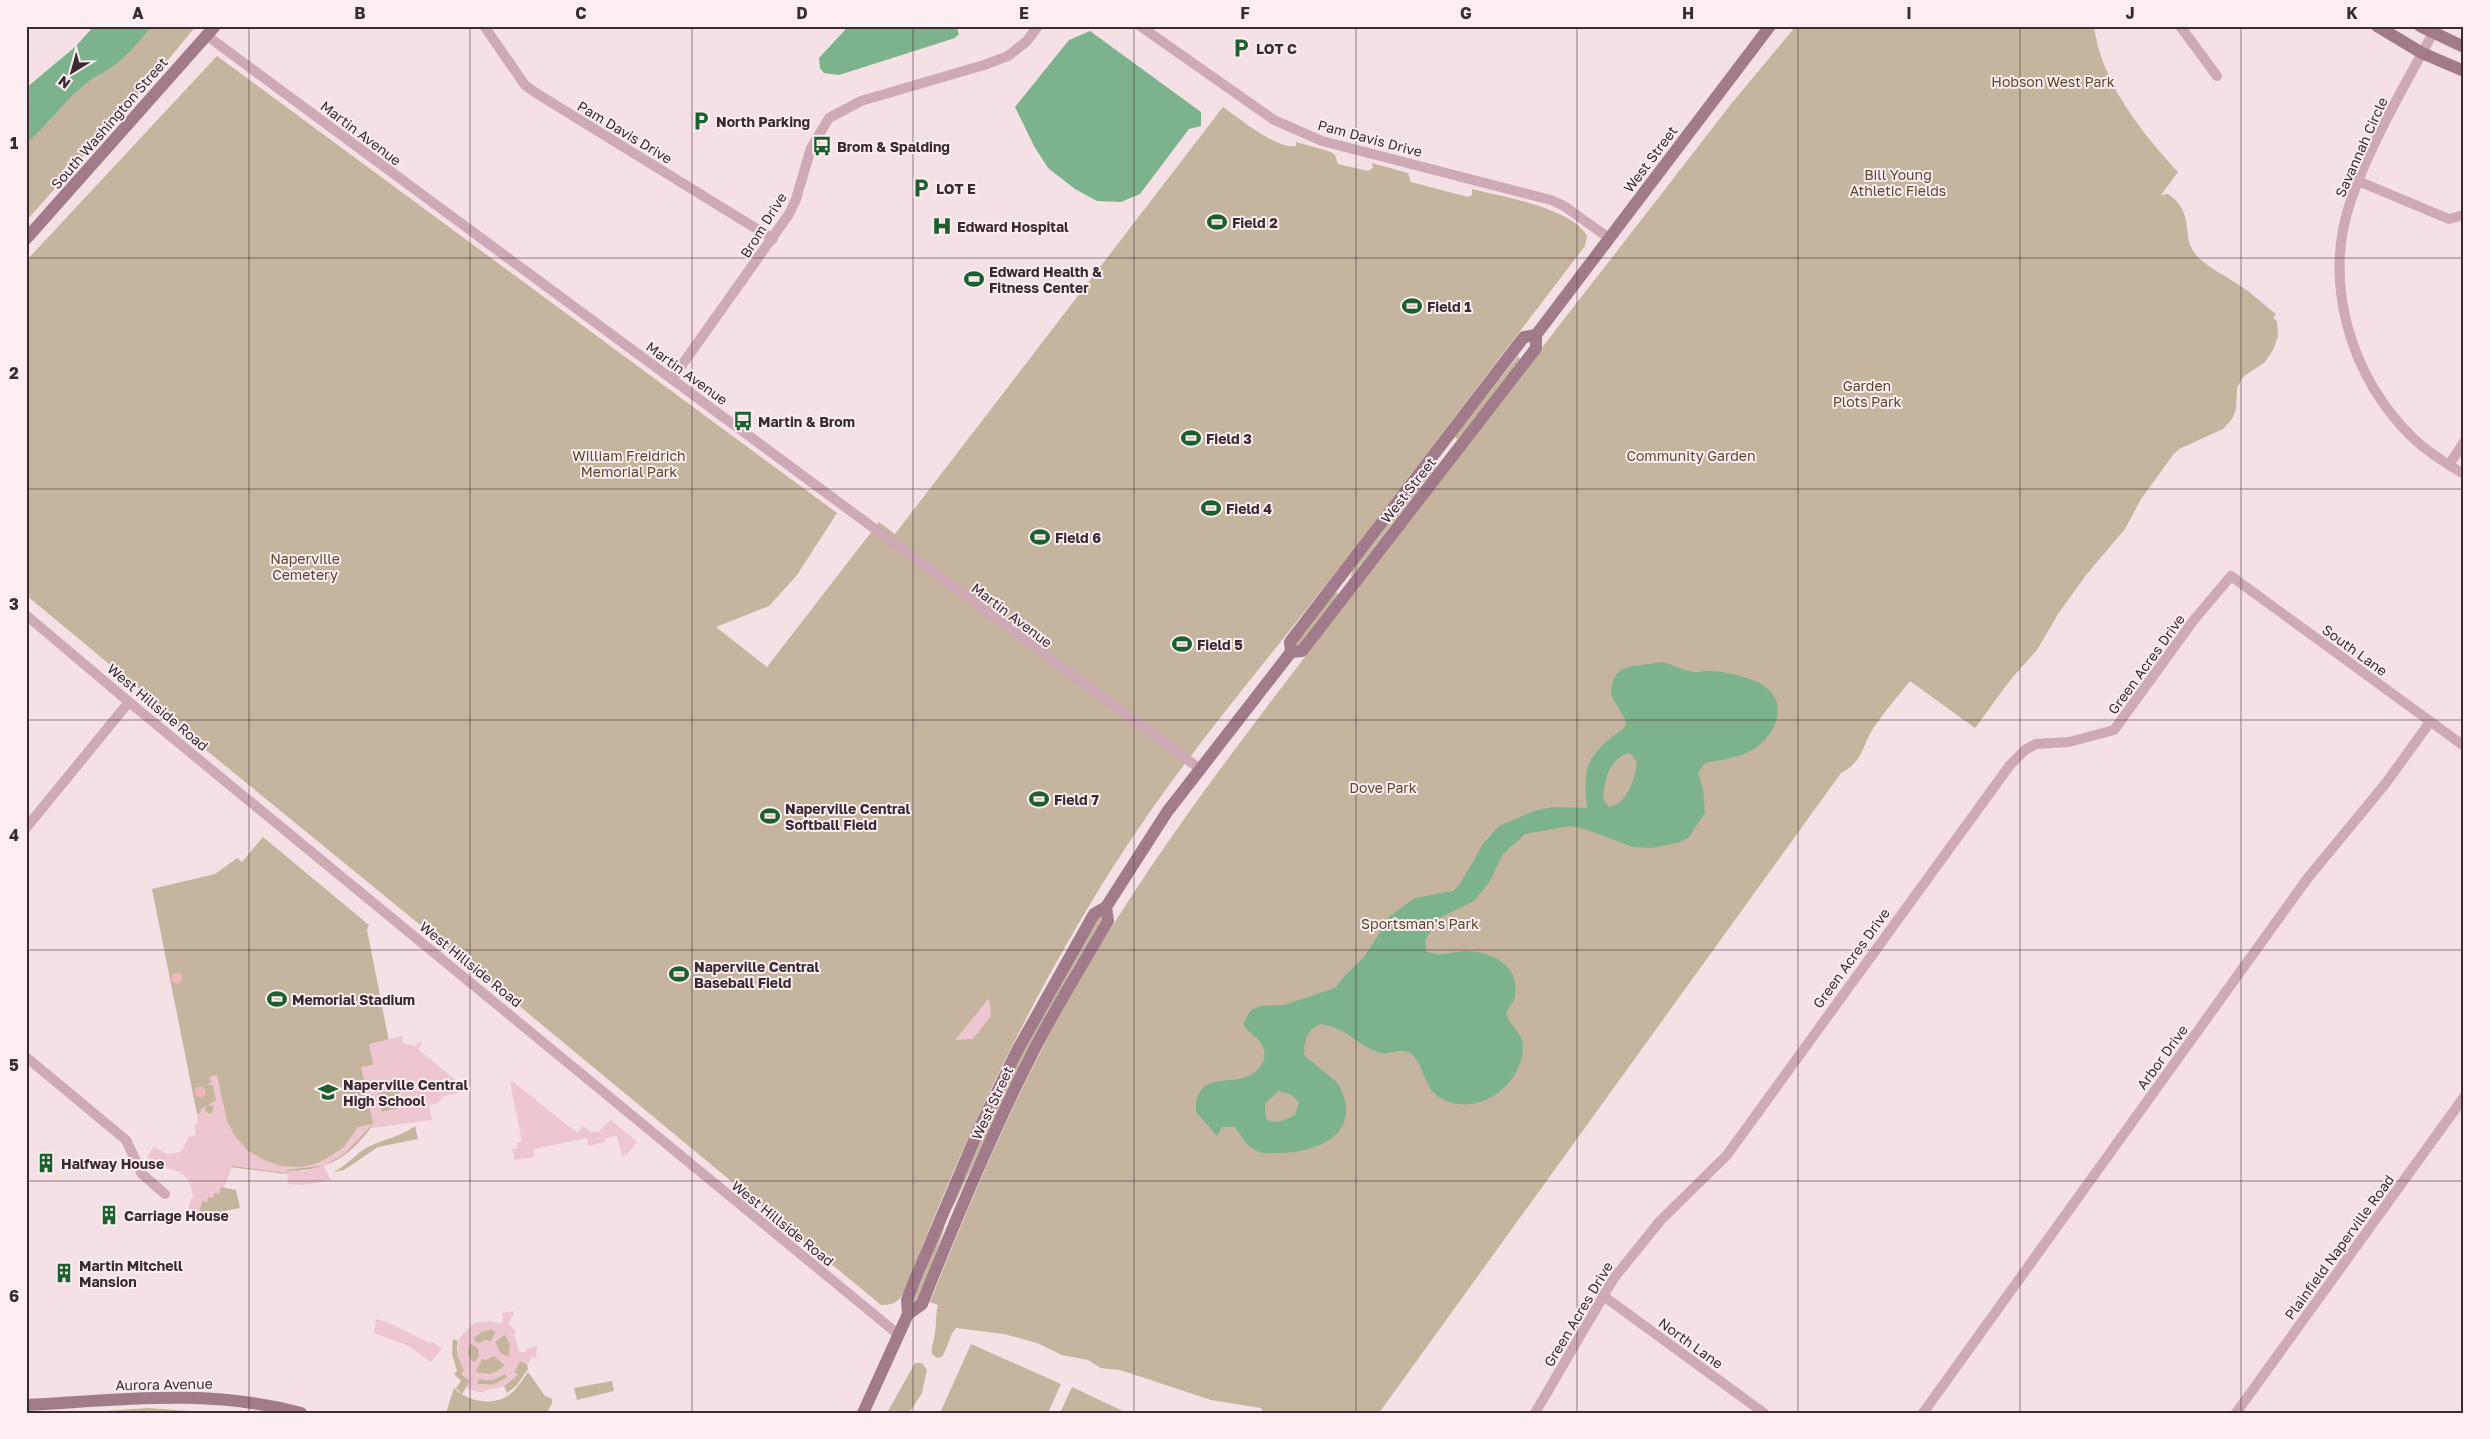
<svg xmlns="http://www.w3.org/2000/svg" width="2490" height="1439" font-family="'Golos Text',sans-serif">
<rect width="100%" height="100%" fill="#f4e0e5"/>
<!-- green -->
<g fill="#c5b49e">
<path d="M152,26H196L153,78L26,221V144C48,125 65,100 88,82C94,77 102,74 108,70C124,58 140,42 152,26Z"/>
<path d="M1796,26H2094C2101,82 2141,132 2178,172L2161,195L2168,194C2197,214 2179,238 2198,257C2210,269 2226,276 2239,285C2251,292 2264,305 2276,314L2273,317L2277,322L2278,336L2273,350L2265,362L2243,377L2237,388L2236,409L2232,419L2223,429L2179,449L2173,455L2141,499L2125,529L2086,575L2058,614L2037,650L2011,679L1975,728L1910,681C1898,696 1885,711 1874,727C1862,745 1864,761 1841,773L1379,1413H1263L1261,1408L1211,1400L1120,1370L1101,1368L1088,1360L1062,1355L1037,1343L1004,1334L956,1328C949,1335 948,1348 942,1357L937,1358L932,1354C931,1347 933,1345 934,1338C937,1327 935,1316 938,1305L930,1302C975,1190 1022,1077 1084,973C1162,839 1256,722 1349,599C1474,433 1604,269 1731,104Z"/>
<path d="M217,56L837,513L797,575L769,606L716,627L767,667L879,522L895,534L1223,107C1239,118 1277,150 1296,146V142L1331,152L1335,155L1338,164L1368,171L1373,168L1372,163L1408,173L1411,182L1468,197L1472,195V189C1502,197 1571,207 1587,236L1585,246C1499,358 1415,470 1329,581C1255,675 1177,766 1113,867C1028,1001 962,1143 905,1290C899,1302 894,1305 881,1305L500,990L141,697L144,693L26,595V261Z"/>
<path d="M1518,356L1520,360L1458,439H1456L1455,436Z"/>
<path d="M1435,464L1436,467L1351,577L1352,571Z"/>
<path d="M1335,593L1337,592L1338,595L1298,648L1294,645Z"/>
<path d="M263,837L369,925L367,930L397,1082L401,1081L403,1086L398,1087L403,1107L382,1112C356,1151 335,1171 288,1171L287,1174L230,1167L210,1127L199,1124L152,889L215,874L237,858L242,862Z"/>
<path d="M1099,916L1102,919L1071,971L1004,1099L952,1209L953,1203L1003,1089L1051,999Z"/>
<path d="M415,1126L418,1139L378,1147L344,1170L333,1172C347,1166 355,1154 368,1147C384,1139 400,1137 415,1126Z"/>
<path d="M221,1187L236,1190L240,1208L198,1216L202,1201Z"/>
<path d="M945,1226L921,1298L912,1304L941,1231Z"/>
<path d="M491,1329L496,1332L491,1341L485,1340L479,1344L473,1339L481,1332Z"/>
<path d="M505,1334L510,1344L509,1357L500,1353L495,1342Z"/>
<path d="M453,1339L458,1341C454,1355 464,1368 470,1381L462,1394L456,1388L461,1381L454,1374L457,1371L452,1354Z"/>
<path d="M470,1343L478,1348L480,1356L474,1363C466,1357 466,1350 470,1343Z"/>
<path d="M971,1344L1061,1384L1048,1413H940Z"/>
<path d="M494,1356L505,1365C497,1374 486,1377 475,1372L482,1359Z"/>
<path d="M520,1361L527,1364L528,1369L517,1385L507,1393L504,1386L518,1375L514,1372Z"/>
<path d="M915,1363H922L927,1370L922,1393L909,1413H887Z"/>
<path d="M528,1372L545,1396L552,1399V1403L547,1413H446L454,1388C468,1402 494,1407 510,1394C517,1389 523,1379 528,1372Z"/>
<path d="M505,1374L508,1377L493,1385L477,1384L478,1379L493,1380Z"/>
<path d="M612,1381L614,1391L577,1400L574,1388Z"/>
<path d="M1072,1387L1127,1413H1060Z"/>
<path d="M148,1408L215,1413H79Z"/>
</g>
<!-- sand -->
<g fill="#f1b6bc">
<circle cx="177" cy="978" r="5.5"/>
<circle cx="200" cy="1092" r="5.5"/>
</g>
<!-- plaza -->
<g fill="#edc6cf" fill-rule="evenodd">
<path d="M989,998L991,1016L973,1039L955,1040Z"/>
<path d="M403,1036L402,1043L414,1046L421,1041L422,1043L418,1049L464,1087V1091L444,1096L438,1103L429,1105L432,1120L371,1128L372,1125L344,1154L325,1165L287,1170L286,1173L232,1166L224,1188L221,1187L219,1194L214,1193L213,1198L208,1197L207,1202L202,1201L198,1216L190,1218L188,1209L193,1195L188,1179L180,1172L159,1166L147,1157L154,1147L167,1154L177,1153L182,1150L189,1137L196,1135L194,1124L199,1123L197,1113L200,1114L201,1109L206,1106L205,1112L212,1114L214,1106L208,1105L216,1100L213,1085H209L208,1083H211L210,1077L217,1075L227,1121L235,1136L247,1150L264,1160L281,1166L302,1167L318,1163L343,1148L358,1127L373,1124L361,1067L373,1065L369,1044ZM400,1089L403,1107L382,1112L378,1093Z"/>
<path d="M512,1081L577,1133L583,1126L591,1132H598L611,1120L637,1142L626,1155L622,1156L617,1136L605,1138V1142L588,1146L587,1138L533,1149L534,1157L515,1160L512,1149L518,1148L517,1143L522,1141L510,1083Z"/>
<path d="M323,1165L331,1180L304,1185L288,1184L287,1171H305Z"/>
<path d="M513,1311L514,1315L508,1323L516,1332L514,1333L519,1352H526V1349L537,1346L536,1358L531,1357L529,1364L520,1361L514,1372L518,1375L502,1387L485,1390L484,1393L468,1389L466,1388L470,1381L461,1374L464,1370L457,1355L460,1337L474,1323L491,1321L500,1324L503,1320L502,1313ZM491,1329L496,1332L491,1341L485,1340L479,1344L473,1339L481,1332ZM505,1334L510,1344L509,1357L500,1353L495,1342ZM470,1343L478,1348L479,1356L474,1363L467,1354ZM494,1356L505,1365L501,1370L490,1374L475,1372L482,1359L487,1360ZM505,1374L508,1377L497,1383L489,1385L477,1384L479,1379L493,1380Z"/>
<path d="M376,1319L387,1322L429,1343L431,1341L442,1349L431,1362L409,1346L374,1333Z"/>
</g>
<!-- water -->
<g fill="#7db38c" fill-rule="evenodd">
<path d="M94,26H152C140,42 124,59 108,70C102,74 94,77 88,82C65,100 48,125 26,144V88L75,47Z"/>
<path d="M844,26H956L959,34L955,38L839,75L824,73L820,68L819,58L845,30Z"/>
<path d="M1090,31L1201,112V126L1189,129L1140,194L1121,202L1097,201L1075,189L1048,168L1034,146L1015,107L1069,40Z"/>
<path d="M1661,662C1673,664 1683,671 1694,672C1698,673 1701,671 1705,671C1722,670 1747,676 1761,684C1792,702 1775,738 1750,751C1737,758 1720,760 1705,763L1698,773L1703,789L1705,813L1688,838L1677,843L1651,848L1633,847L1585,829L1570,826L1525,834L1503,854L1490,881L1474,901L1437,919L1425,941L1426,951C1444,959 1451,950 1468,951C1493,953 1520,965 1515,996C1514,1001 1509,1008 1506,1013C1509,1026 1523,1033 1523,1046C1523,1086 1475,1120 1439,1097C1423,1087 1423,1060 1410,1053C1400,1047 1391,1055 1381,1053C1358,1047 1349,1028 1320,1024C1307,1030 1304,1040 1304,1054C1312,1064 1334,1078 1338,1084C1365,1131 1320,1152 1281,1153C1270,1153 1261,1155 1252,1148C1245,1144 1240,1133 1235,1127H1222L1217,1136L1196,1112C1196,1102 1196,1094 1204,1087C1221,1074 1250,1088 1263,1062C1265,1057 1265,1053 1263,1047C1259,1037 1248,1033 1243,1024L1251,1010L1261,1006L1284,1005L1335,988L1341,980L1364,957L1390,916L1415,898L1453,891L1460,884L1483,844L1499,826L1534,811L1553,807L1587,808C1585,779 1582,763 1606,742C1612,736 1619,733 1625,727L1626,721L1611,695C1612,660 1635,668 1661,662ZM1628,753L1632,755L1637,762C1635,778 1628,804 1609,807L1603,799C1604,781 1609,760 1628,753ZM1278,1091L1290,1094L1299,1102L1295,1115C1285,1120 1275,1125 1266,1119C1263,1095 1267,1105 1278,1091Z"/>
</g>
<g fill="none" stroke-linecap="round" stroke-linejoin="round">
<!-- street -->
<g stroke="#ceaab6" stroke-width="10">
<path d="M484,26L525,85L536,93L773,239"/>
<path d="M1140,26L1274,120L1322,141L1551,200L1564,206L1609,238"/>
<path d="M2180,26L2217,76"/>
<path d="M2433,33C2404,87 2371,142 2351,200C2322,284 2351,378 2414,439C2429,453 2447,464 2464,474"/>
<path d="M206,35L1200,769"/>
<path d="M2358,181L2449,219L2464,215"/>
<path d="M672,379L789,214L796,199L811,148L829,118L861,101L984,65L1008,56L1027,41L1038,26"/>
<path d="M2449,465L2464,442"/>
<path d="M26,615L129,702L899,1335"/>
<path d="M26,828L129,702"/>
<path d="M26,1057L126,1140L142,1174L165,1194"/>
<path d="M1602,1295L1764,1413"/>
<path d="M1535,1413L1614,1278L1660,1221L1727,1155L2010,765L2025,750L2036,744L2069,742L2114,730L2193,621L2231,576L2464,746"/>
<path d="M1923,1413L2307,879L2386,783L2430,722"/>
<path d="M2236,1413L2464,1097"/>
</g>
<!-- secondary -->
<g stroke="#a27b8b" stroke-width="12">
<path d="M2377,26L2422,53L2464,71"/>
<path d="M2420,26L2464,47"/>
<path d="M26,239L215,26"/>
<path d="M1291,652L1302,651L1536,348V335L1770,26"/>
<path d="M908,1314L922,1304C956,1218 992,1132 1034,1050C1057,1006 1083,963 1108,921L1106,907"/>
<path d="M26,1405C120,1400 209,1388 301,1413"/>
<path d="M863,1413L908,1314L907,1300L916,1277L978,1131L1018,1049L1094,914L1106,907L1167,812L1291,652L1290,642L1524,337L1536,335"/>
</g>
</g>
<!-- grid -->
<path fill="none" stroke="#3b2a32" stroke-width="1" stroke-opacity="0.55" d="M249,26V1413M470,26V1413M692,26V1413M913,26V1413M1134,26V1413M1356,26V1413M1577,26V1413M1798,26V1413M2020,26V1413M2241,26V1413M26,258H2464M26,489H2464M26,720H2464M26,950H2464M26,1181H2464"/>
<!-- icons -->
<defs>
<symbol id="parking-bare" viewBox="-9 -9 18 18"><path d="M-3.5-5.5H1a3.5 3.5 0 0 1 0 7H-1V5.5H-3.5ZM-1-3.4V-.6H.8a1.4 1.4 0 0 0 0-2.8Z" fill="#1d6030" stroke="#fbedf0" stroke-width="2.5" paint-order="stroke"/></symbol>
<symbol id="bus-bare" viewBox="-9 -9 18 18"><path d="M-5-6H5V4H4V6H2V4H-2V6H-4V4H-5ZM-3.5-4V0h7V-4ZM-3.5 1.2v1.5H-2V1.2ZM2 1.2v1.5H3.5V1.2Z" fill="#1d6030" stroke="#fbedf0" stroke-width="2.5" paint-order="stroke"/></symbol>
<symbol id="stadium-bare" viewBox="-9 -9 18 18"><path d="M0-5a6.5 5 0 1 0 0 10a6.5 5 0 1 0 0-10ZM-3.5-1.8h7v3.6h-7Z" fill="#1d6030" stroke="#fbedf0" stroke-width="2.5" paint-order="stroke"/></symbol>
<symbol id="hospital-bare" viewBox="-9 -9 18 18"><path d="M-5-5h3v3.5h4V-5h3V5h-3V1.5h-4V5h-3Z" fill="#1d6030" stroke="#fbedf0" stroke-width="2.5" paint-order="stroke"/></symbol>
<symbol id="school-bare" viewBox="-9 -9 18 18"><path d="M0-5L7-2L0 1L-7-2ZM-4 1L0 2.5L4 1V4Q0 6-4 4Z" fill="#1d6030" stroke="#fbedf0" stroke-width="2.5" paint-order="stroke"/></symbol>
<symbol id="building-bare" viewBox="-9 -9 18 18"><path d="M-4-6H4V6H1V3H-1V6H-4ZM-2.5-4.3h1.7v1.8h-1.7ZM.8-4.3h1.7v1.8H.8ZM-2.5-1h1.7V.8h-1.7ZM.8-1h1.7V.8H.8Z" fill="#1d6030" stroke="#fbedf0" stroke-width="2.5" paint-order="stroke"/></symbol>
</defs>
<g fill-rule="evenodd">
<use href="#parking-bare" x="1227" y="34" width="28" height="28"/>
<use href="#parking-bare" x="687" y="107" width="28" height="28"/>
<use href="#bus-bare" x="808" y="132" width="28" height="28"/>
<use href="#parking-bare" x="907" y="174" width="28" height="28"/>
<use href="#stadium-bare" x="1203" y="208" width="28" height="28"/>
<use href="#hospital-bare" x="928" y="212" width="28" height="28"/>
<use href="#stadium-bare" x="960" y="265" width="28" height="28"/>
<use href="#stadium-bare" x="1398" y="292" width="28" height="28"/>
<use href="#bus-bare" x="729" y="407" width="28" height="28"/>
<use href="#stadium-bare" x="1177" y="424" width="28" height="28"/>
<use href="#stadium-bare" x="1197" y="494" width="28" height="28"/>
<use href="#stadium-bare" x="1026" y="523" width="28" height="28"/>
<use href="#stadium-bare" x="1168" y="630" width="28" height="28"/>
<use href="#stadium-bare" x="1025" y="785" width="28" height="28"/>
<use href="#stadium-bare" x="756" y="802" width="28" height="28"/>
<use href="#stadium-bare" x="665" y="960" width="28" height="28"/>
<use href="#stadium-bare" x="263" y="985" width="28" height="28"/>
<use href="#school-bare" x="314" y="1078" width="28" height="28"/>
<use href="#building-bare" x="32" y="1149" width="28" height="28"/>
<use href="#building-bare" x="95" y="1201" width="28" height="28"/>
<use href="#building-bare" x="50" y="1259" width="28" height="28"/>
</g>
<g text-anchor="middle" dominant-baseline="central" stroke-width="4" stroke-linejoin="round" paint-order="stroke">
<!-- poi labels -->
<g font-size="14" font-weight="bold" fill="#3b2a32" stroke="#fbedf0" text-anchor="start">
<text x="1256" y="48">LOT C</text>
<text x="716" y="121">North Parking</text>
<text x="837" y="146">Brom &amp; Spalding</text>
<text x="936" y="188">LOT E</text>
<text x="1232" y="222">Field 2</text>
<text x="957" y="226">Edward Hospital</text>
<text x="989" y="271">Edward Health &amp;<tspan x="989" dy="16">Fitness Center</tspan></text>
<text x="1427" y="306">Field 1</text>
<text x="758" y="421">Martin &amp; Brom</text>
<text x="1206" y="438">Field 3</text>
<text x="1226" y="508">Field 4</text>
<text x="1055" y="537">Field 6</text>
<text x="1197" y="644">Field 5</text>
<text x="1054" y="799">Field 7</text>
<text x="785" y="808">Naperville Central<tspan x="785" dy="16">Softball Field</tspan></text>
<text x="694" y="966">Naperville Central<tspan x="694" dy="16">Baseball Field</tspan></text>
<text x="292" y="999">Memorial Stadium</text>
<text x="343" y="1084">Naperville Central<tspan x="343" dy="16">High School</tspan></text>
<text x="61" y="1163">Halfway House</text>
<text x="124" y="1215">Carriage House</text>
<text x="79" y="1265">Martin Mitchell<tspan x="79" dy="16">Mansion</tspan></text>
</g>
<!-- park labels -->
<g font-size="14" fill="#5b482c" stroke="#fbedf0">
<text x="2053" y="81">Hobson West Park</text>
<text x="1898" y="174">Bill Young<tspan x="1898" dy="16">Athletic Fields</tspan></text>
<text x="1867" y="385">Garden<tspan x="1867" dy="16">Plots Park</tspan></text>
<text x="629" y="455">William Freidrich<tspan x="629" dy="16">Memorial Park</tspan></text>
<text x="1691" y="455">Community Garden</text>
<text x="305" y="558">Naperville<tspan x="305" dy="16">Cemetery</tspan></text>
<text x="1383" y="787">Dove Park</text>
<text x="1420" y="923">Sportsman's Park</text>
</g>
<!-- street labels -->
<g font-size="14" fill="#3b2a32" stroke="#fbedf0">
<text transform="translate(109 123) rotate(-49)">South Washington Street</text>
<text transform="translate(625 132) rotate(31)">Pam Davis Drive</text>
<text transform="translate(361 133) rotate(37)">Martin Avenue</text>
<text transform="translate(1370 138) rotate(15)">Pam Davis Drive</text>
<text transform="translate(2361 147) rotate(-66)">Savannah Circle</text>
<text transform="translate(1650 159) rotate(-53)">West Street</text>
<text transform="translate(763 225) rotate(-58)">Brom Drive</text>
<text transform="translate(687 373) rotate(36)">Martin Avenue</text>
<text transform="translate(1408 490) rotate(-52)">West Street</text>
<text transform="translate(1012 615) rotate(37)">Martin Avenue</text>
<text transform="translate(2355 650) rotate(36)">South Lane</text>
<text transform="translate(2146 664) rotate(-54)">Green Acres Drive</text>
<text transform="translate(158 707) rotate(40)">West Hillside Road</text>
<text transform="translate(1851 958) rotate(-54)">Green Acres Drive</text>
<text transform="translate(471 964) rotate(39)">West Hillside Road</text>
<text transform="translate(2162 1057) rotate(-54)">Arbor Drive</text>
<text transform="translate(992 1103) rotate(-65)">West Street</text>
<text transform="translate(783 1223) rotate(39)">West Hillside Road</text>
<text transform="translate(2339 1247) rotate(-54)">Plainfield Naperville Road</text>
<text transform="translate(1578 1314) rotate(-59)">Green Acres Drive</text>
<text transform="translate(1691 1343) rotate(36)">North Lane</text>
<text transform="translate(164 1384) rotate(-1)">Aurora Avenue</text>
</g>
</g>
<!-- border -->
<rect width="2490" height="1439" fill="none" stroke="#fbedf0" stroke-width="55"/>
<!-- north arrow -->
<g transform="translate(72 72) rotate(217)" stroke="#fbedf0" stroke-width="4" paint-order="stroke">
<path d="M0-4L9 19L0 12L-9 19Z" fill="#3b2a32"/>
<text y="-8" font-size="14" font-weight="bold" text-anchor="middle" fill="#3b2a32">N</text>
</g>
<rect x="28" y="28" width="2434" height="1384" fill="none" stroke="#3b2a32" stroke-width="2"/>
<g font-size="16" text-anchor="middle" font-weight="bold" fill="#3b2a32">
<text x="138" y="19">A</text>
<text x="360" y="19">B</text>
<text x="581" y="19">C</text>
<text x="802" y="19">D</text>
<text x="1024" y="19">E</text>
<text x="1245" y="19">F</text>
<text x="1466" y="19">G</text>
<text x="1688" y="19">H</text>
<text x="1909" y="19">I</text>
<text x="2130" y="19">J</text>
<text x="2352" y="19">K</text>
<text x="14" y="149">1</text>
<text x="14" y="379">2</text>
<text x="14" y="610">3</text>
<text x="14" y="841">4</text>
<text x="14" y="1071">5</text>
<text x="14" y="1302">6</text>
</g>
</svg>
